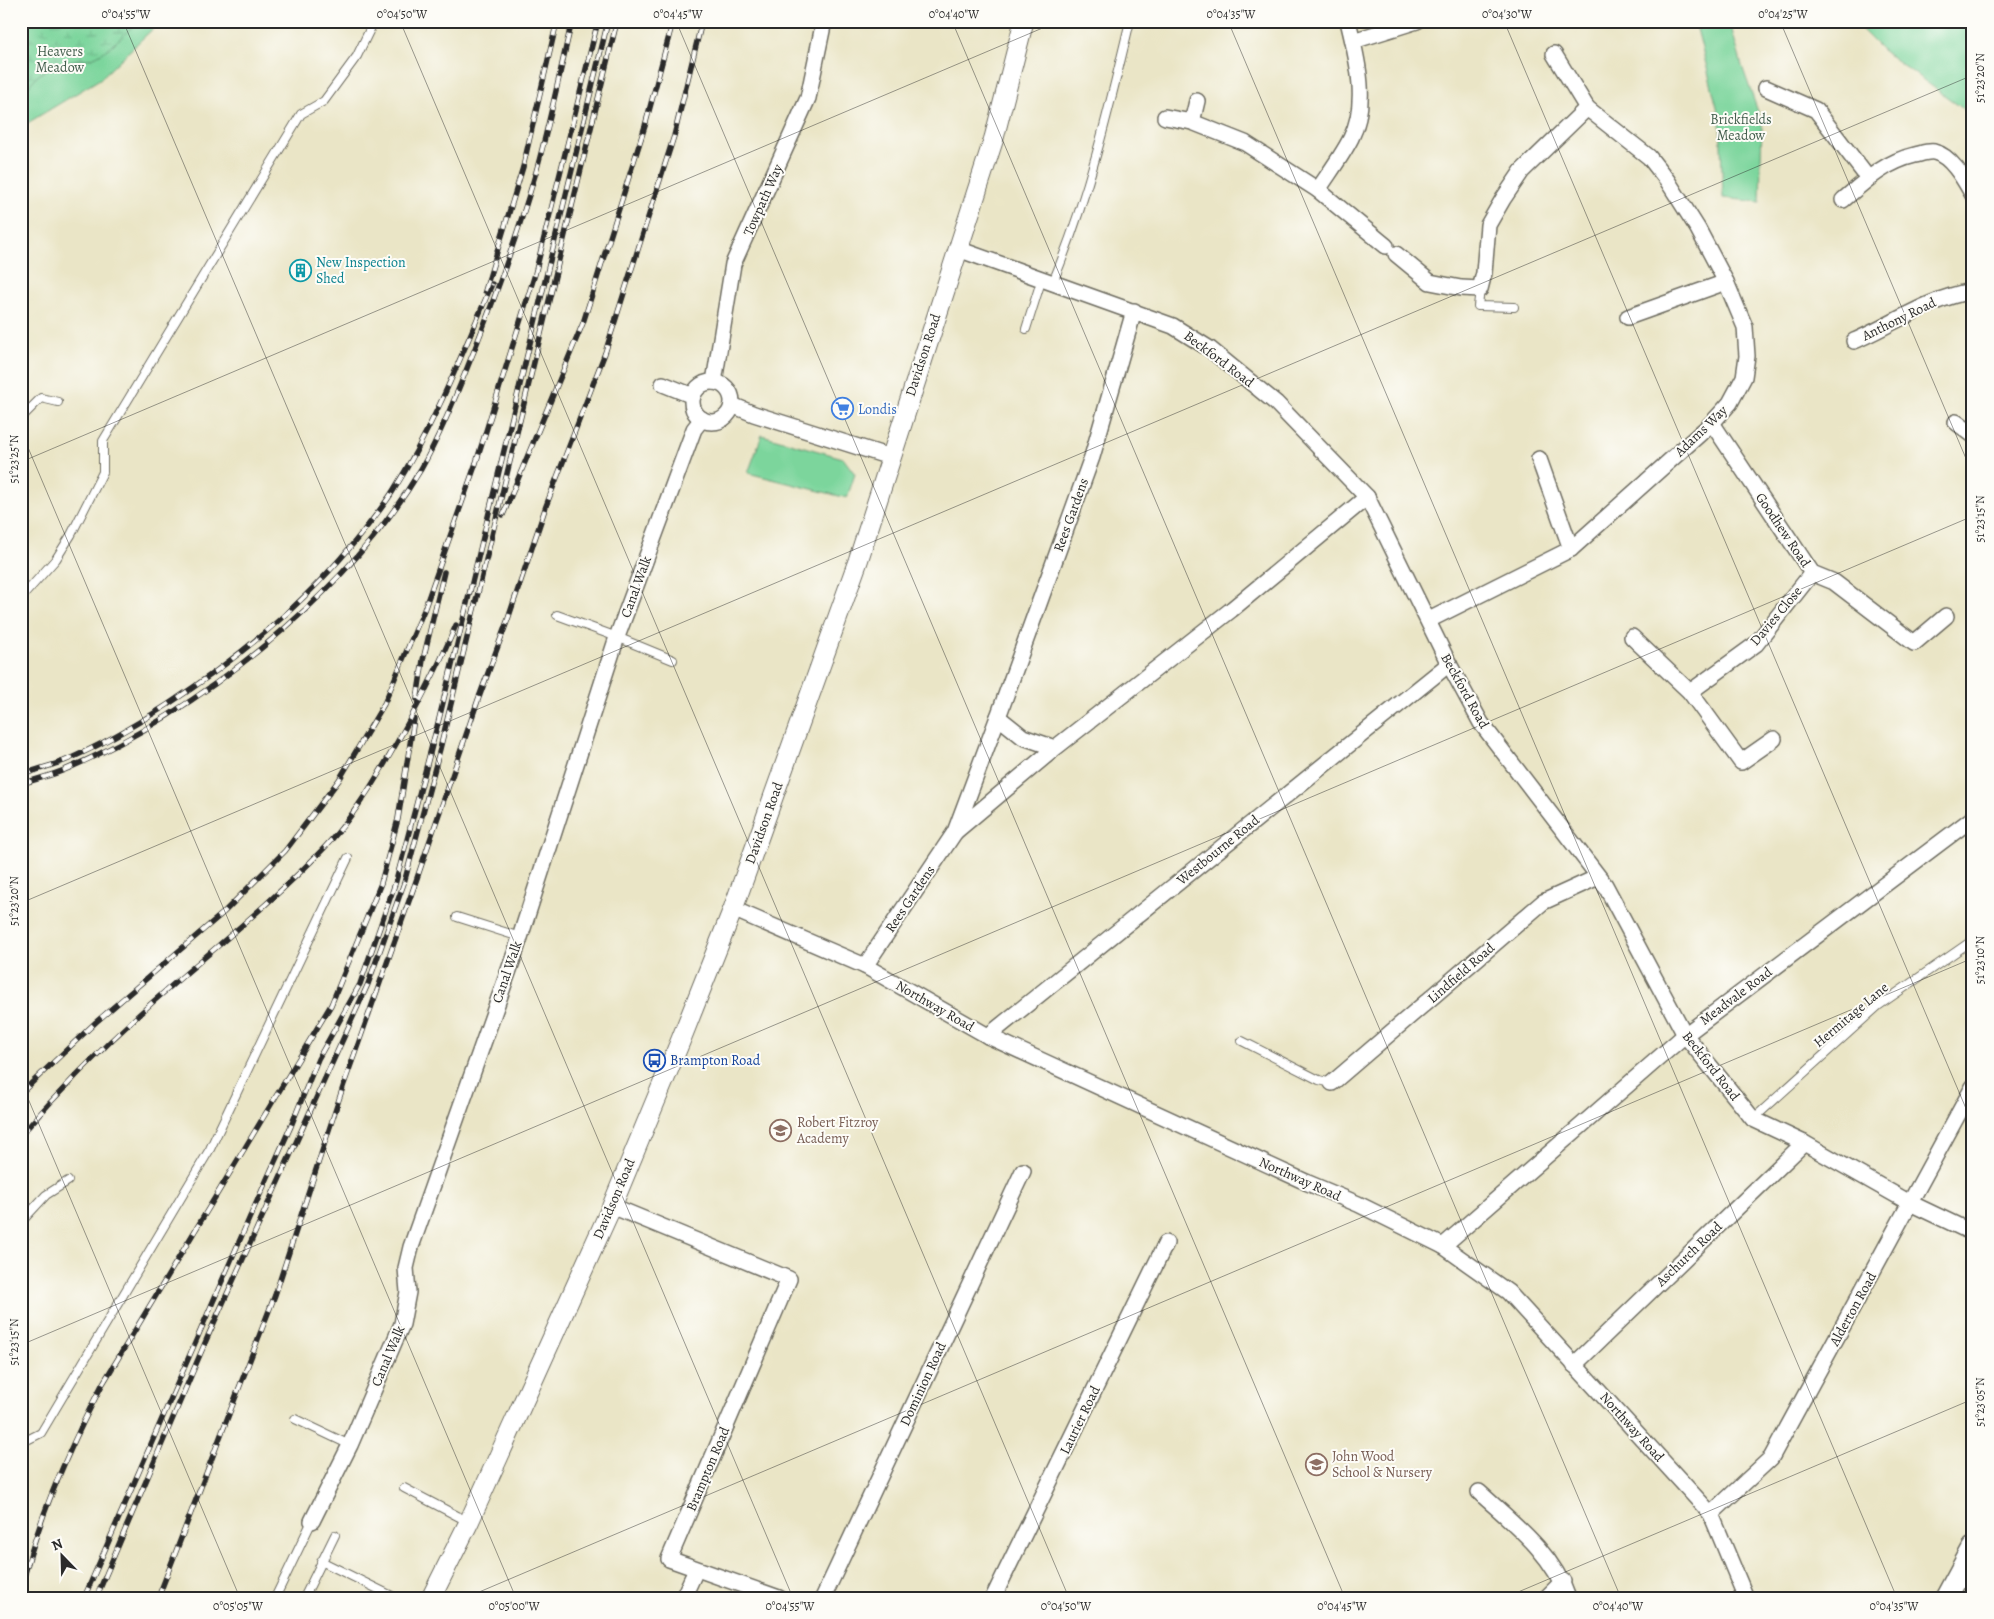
<svg xmlns="http://www.w3.org/2000/svg" width="1994" height="1619" font-family="Alegreya,serif">
<defs>
<pattern id="wetland-marsh" width="20" height="14" patternUnits="userSpaceOnUse" patternTransform="scale(1.25)"><rect width="20" height="14" fill="#7bd59c"/><path d="M1 5h8M5 5V1M11 12h8M15 12V8" fill="none" stroke="#6ab787"/></pattern>
</defs>
<rect width="100%" height="100%" fill="#fdfcf7"/>
<filter id="ink" filterUnits="userSpaceOnUse"><feTurbulence type="fractalNoise" baseFrequency=".02" numOctaves="2"/><feDisplacementMap in="SourceGraphic" scale="10" xChannelSelector="R" yChannelSelector="G"/><feConvolveMatrix kernelMatrix="1 2 1 2 8 2 1 2 1" color-interpolation-filters="sRGB"/></filter>
<filter id="wash" filterUnits="userSpaceOnUse"><feTurbulence type="fractalNoise" baseFrequency=".0096" numOctaves="4" result="noise"/><feDisplacementMap in="SourceGraphic" scale="20" xChannelSelector="R" yChannelSelector="G"/><feGaussianBlur stdDeviation="1.12" result="paint"/><feColorMatrix in="noise" values="0 0 0 0 0 0 0 0 0 0 0 0 0 0 0 0 0 1.4 0 .05"/><feComposite in="paint" operator="in"/></filter>
<g filter="url(#wash)">
<rect width="100%" height="100%" fill="#eae5c6"/>
<!-- green -->
<g fill="#7bd59c" stroke="#538064">
<path d="M21,21H161L100,79L21,127Z"/>
<path d="M1695,21H1733L1731,27L1742,66L1762,123L1760,202L1723,198L1720,119Z"/>
<path d="M1847,21H1973V116L1882,50L1856,24Z"/>
<path d="M762,435L843,458L855,474L847,498L748,473Z"/>
</g>
<!-- wetland -->
<path fill="url(#wetland-marsh)" stroke="#538064" d="M21,21H138C127,32 106,53 92,58C85,60 77,59 69,61C45,67 30,78 21,101Z"/>
</g>
<g filter="url(#ink)">
<g fill="none" stroke-linecap="round" stroke-linejoin="round">
<defs>
<g id="service">
<path d="M1053,282C1088,198 1109,109 1130,21"/>
<path d="M1480,289L1478,306L1514,307"/>
<path d="M1026,329L1042,278"/>
<path d="M21,418L41,398L58,402"/>
<path d="M21,598L56,559L71,535L103,472V441L301,114L324,101L357,56L374,21"/>
<path d="M557,615L617,637L673,660"/>
<path d="M457,917L520,937"/>
<path d="M1242,1041L1319,1080L1332,1083"/>
<path d="M1753,1119L1878,1006L1973,940"/>
<path d="M21,1222L46,1195L68,1181"/>
<path d="M295,1419L350,1445"/>
<path d="M21,1443L41,1433L210,1149L348,858"/>
<path d="M404,1488L469,1522"/>
<path d="M321,1561L396,1598"/>
<path d="M275,1598L312,1521"/>
<path d="M304,1598L335,1535"/>
</g>
<g id="minor">
<path d="M1353,41L1417,21"/>
<path d="M1554,54L1587,108"/>
<path d="M1766,88L1816,110L1868,178"/>
<path d="M1197,101L1192,122L1245,143L1318,190C1329,173 1342,156 1351,138C1369,103 1357,58 1348,21"/>
<path d="M1165,117L1192,122"/>
<path d="M1318,190L1386,246"/>
<path d="M1843,200C1865,181 1885,162 1915,155C1920,154 1928,151 1934,152C1952,156 1965,181 1973,195"/>
<path d="M958,249L1173,326L1210,349L1276,403L1367,497L1449,664L1481,723L1605,885L1685,1035L1753,1119L1804,1143L1910,1203L1973,1233"/>
<path d="M1396,254L1430,282L1461,288L1480,289L1484,273L1488,225L1503,199L1522,171L1587,108L1649,157L1667,180L1698,229L1726,282L1745,327L1747,356L1744,377L1730,403L1712,423L1571,549L1429,620"/>
<path d="M1628,317L1726,282"/>
<path d="M1854,341C1894,324 1929,298 1973,291"/>
<path d="M714,382L733,264L808,98L824,21"/>
<circle cx="712" cy="402" r="20"/>
<path d="M663,384L693,396"/>
<path d="M732,405L754,414L890,457"/>
<path d="M1956,422L1973,435"/>
<path d="M1712,423L1812,573L1834,582L1914,643L1946,616"/>
<path d="M1539,459L1571,549"/>
<path d="M1632,637L1690,692"/>
<path d="M998,717L1092,457L1134,311"/>
<path d="M1774,739L1741,762L1690,692L1756,644L1812,573"/>
<path d="M1055,748L1023,737L998,717L955,832L1055,748L1231,610L1367,497"/>
<path d="M733,909L865,966L988,1036L1308,1183L1358,1204L1443,1246L1508,1292L1711,1514L1746,1598"/>
<path d="M865,966L955,832"/>
<path d="M988,1036L1449,664"/>
<path d="M1332,1083L1543,902L1598,877"/>
<path d="M612,1206L789,1279L669,1559L779,1598"/>
<path d="M1443,1246L1685,1035L1973,818"/>
<path d="M1574,1365L1804,1143"/>
<path d="M1479,1492C1513,1523 1553,1553 1568,1598"/>
<path d="M1711,1514L1771,1458L1973,1087"/>
<path d="M312,1521L350,1445L402,1324L408,1292L406,1268L411,1247L515,953L617,637L694,429L702,419"/>
<path d="M683,1598L696,1570"/>
<path d="M823,1598L1023,1171"/>
<path d="M993,1598L1166,1243"/>
<path d="M1546,1598L1563,1581"/>
</g>
<path id="tertiary" d="M431,1598L469,1522L612,1206L680,1042L733,909L858,561L994,138L1024,21"/>
<path id="secondary" d="M1946,1598L1973,1548"/>
</defs>
<!-- service casing -->
<use href="#service" stroke="#6e6c61" stroke-width="10"/>
<!-- minor casing -->
<use href="#minor" stroke="#6e6c61" stroke-width="18"/>
<!-- tertiary casing -->
<use href="#tertiary" stroke="#6e6c61" stroke-width="21"/>
<!-- secondary casing -->
<use href="#secondary" stroke="#6e6c61" stroke-width="24"/>
<!-- service -->
<use href="#service" stroke="#fff" stroke-width="8"/>
<!-- minor -->
<use href="#minor" stroke="#fff" stroke-width="15"/>
<!-- tertiary -->
<use href="#tertiary" stroke="#fff" stroke-width="19"/>
<!-- secondary -->
<use href="#secondary" stroke="#fff" stroke-width="21"/>
<defs>
<g id="rail">
<path d="M485,291L523,167L557,21"/>
<path d="M503,515L583,323L645,126L673,21"/>
<path d="M417,699L423,660L444,572"/>
<path d="M21,775C35,770 50,766 64,761C100,746 134,726 167,705C236,660 299,609 352,545C366,528 381,510 393,491C434,426 462,354 492,284"/>
<path d="M21,784C37,779 54,775 69,768C201,710 347,594 421,469C442,432 458,390 474,351C497,292 518,233 536,172C550,122 560,71 572,21"/>
<path d="M21,1093L96,1022L223,913L285,851L339,780L384,704L424,610L476,463L535,274L598,21"/>
<path d="M21,1135C63,1087 107,1043 154,1001C212,950 273,902 326,846C358,811 381,771 404,730C423,696 441,661 456,625"/>
<path d="M21,1588C39,1517 68,1450 102,1385L331,1005L381,883L398,819L414,719"/>
<path d="M84,1598L249,1219L291,1126L318,1059L360,984L396,881L439,719L608,21"/>
<path d="M96,1598L208,1336L368,984L404,883L440,749L617,21"/>
<path d="M158,1598L275,1295L344,1084L415,884L478,700L508,619L546,506L605,353L674,136L702,21"/>
</g>
</defs>
<!-- rail casing -->
<use href="#rail" stroke="#2b2b2b" stroke-width="5.5"/>
<!-- rail -->
<use href="#rail" stroke="#fdfcf7" stroke-width="4" stroke-dasharray="11" stroke-linecap="butt"/>
</g>
</g>
<!-- ticks -->
<path fill="none" stroke="#2b2b2b" stroke-width="1" stroke-opacity="0.45" d="M123,21L793,1598M400,21L1069,1598M676,21L1345,1598M952,21L1621,1598M1228,21L1897,1598M1504,21L1973,1125M1780,21L1973,475M21,431L516,1598M21,462L1059,21M21,903L1973,75M21,1082L240,1598M21,1345L1973,516M465,1598L1973,958M1504,1598L1973,1399"/>
<!-- icons -->
<defs>
<symbol id="building-ring" viewBox="-11 -11 22 22"><circle r="9.5" fill="#fdfcf7" stroke="#0f9aa8" stroke-width="1.5"/><path d="M-4-6H4V6H1V3H-1V6H-4ZM-2.5-4.3h1.7v1.8h-1.7ZM.8-4.3h1.7v1.8H.8ZM-2.5-1h1.7V.8h-1.7ZM.8-1h1.7V.8H.8Z" fill="#0f9aa8"/></symbol>
<symbol id="supermarket-ring" viewBox="-11 -11 22 22"><circle r="9.5" fill="#fdfcf7" stroke="#3f7fe0" stroke-width="1.5"/><path d="M-6-5.5h2.5l.6 2H6L4.5 2H-2.5L-4.4-4H-6ZM-1.5 3.2a1.3 1.3 0 1 0 .1 0ZM3 3.2a1.3 1.3 0 1 0 .1 0Z" fill="#3f7fe0"/></symbol>
<symbol id="bus-ring" viewBox="-11 -11 22 22"><circle r="9.5" fill="#fdfcf7" stroke="#1a4fb4" stroke-width="1.5"/><path d="M-5-6H5V4H4V6H2V4H-2V6H-4V4H-5ZM-3.5-4V0h7V-4ZM-3.5 1.2v1.5H-2V1.2ZM2 1.2v1.5H3.5V1.2Z" fill="#1a4fb4"/></symbol>
<symbol id="school-ring" viewBox="-11 -11 22 22"><circle r="9.5" fill="#fdfcf7" stroke="#8d6e63" stroke-width="1.5"/><path d="M0-5L7-2L0 1L-7-2ZM-4 1L0 2.5L4 1V4Q0 6-4 4Z" fill="#8d6e63"/></symbol>
</defs>
<g fill-rule="evenodd">
<use href="#building-ring" x="288" y="258" width="25" height="25"/>
<use href="#supermarket-ring" x="830" y="396" width="25" height="25"/>
<use href="#bus-ring" x="642" y="1048" width="25" height="25"/>
<use href="#school-ring" x="768" y="1118" width="25" height="25"/>
<use href="#school-ring" x="1304" y="1452" width="25" height="25"/>
</g>
<g text-anchor="middle" dominant-baseline="central" stroke-width="4" stroke-linejoin="round" paint-order="stroke">
<!-- park labels -->
<g font-size="14" fill="#435e4d" stroke="#fdfcf7">
<text x="60" y="51">Heavers<tspan x="60" dy="16">Meadow</tspan></text>
<text x="1741" y="119">Brickfields<tspan x="1741" dy="16">Meadow</tspan></text>
</g>
<!-- street labels -->
<g font-size="14" fill="#2b2b2b" stroke="#fdfcf7">
<text transform="translate(763 200) rotate(-66)">Towpath Way</text>
<text transform="translate(1899 319) rotate(-26)">Anthony Road</text>
<text transform="translate(923 355) rotate(-72)">Davidson Road</text>
<text transform="translate(1219 359) rotate(37)">Beckford Road</text>
<text transform="translate(1701 431) rotate(-44)">Adams Way</text>
<text transform="translate(1071 515) rotate(-70)">Rees Gardens</text>
<text transform="translate(1783 530) rotate(56)">Goodhew Road</text>
<text transform="translate(636 587) rotate(-70)">Canal Walk</text>
<text transform="translate(1776 616) rotate(-50)">Davies Close</text>
<text transform="translate(1465 691) rotate(61)">Beckford Road</text>
<text transform="translate(764 823) rotate(-70)">Davidson Road</text>
<text transform="translate(1218 850) rotate(-39)">Westbourne Road</text>
<text transform="translate(910 899) rotate(-56)">Rees Gardens</text>
<text transform="translate(507 972) rotate(-71)">Canal Walk</text>
<text transform="translate(1461 973) rotate(-41)">Lindfield Road</text>
<text transform="translate(1736 996) rotate(-37)">Meadvale Road</text>
<text transform="translate(935 1006) rotate(30)">Northway Road</text>
<text transform="translate(1851 1015) rotate(-40)">Hermitage Lane</text>
<text transform="translate(1711 1066) rotate(52)">Beckford Road</text>
<text transform="translate(1300 1179) rotate(24)">Northway Road</text>
<text transform="translate(614 1199) rotate(-67)">Davidson Road</text>
<text transform="translate(1689 1254) rotate(-44)">Aschurch Road</text>
<text transform="translate(1853 1309) rotate(-61)">Alderton Road</text>
<text transform="translate(388 1356) rotate(-67)">Canal Walk</text>
<text transform="translate(923 1384) rotate(-65)">Dominion Road</text>
<text transform="translate(1080 1420) rotate(-64)">Laurier Road</text>
<text transform="translate(1632 1427) rotate(48)">Northway Road</text>
<text transform="translate(708 1469) rotate(-67)">Brampton Road</text>
</g>
<!-- culture labels -->
<g font-size="14" fill="#0d838f" stroke="#fdfcf7" text-anchor="start">
<text x="316" y="262">New Inspection<tspan x="316" dy="16">Shed</tspan></text>
</g>
<!-- shop labels -->
<g font-size="14" fill="#366cbe" stroke="#fdfcf7" text-anchor="start">
<text x="858" y="409">Londis</text>
</g>
<!-- transit labels -->
<g font-size="14" fill="#164399" stroke="#fdfcf7" text-anchor="start">
<text x="670" y="1060">Brampton Road</text>
</g>
<!-- education labels -->
<g font-size="14" fill="#785e54" stroke="#fdfcf7" text-anchor="start">
<text x="797" y="1122">Robert Fitzroy<tspan x="797" dy="16">Academy</tspan></text>
<text x="1332" y="1456">John Wood<tspan x="1332" dy="16">School &amp; Nursery</tspan></text>
</g>
</g>
<!-- margin -->
<rect width="1994" height="1619" fill="none" stroke="#fdfcf7" stroke-width="55"/>
<!-- north arrow -->
<g transform="translate(62 1556) rotate(337)" stroke="#fdfcf7" stroke-width="4" paint-order="stroke">
<path d="M0-4L9 19L0 12L-9 19Z" fill="#2b2b2b"/>
<text y="-8" font-size="14" font-weight="bold" text-anchor="middle" fill="#2b2b2b">N</text>
</g>
<rect x="28" y="28" width="1938" height="1564" fill="none" stroke="#2b2b2b" stroke-width="2"/>
<g font-size="12" text-anchor="middle" fill="#2b2b2b">
<text x="126" y="18">0°04'55"W</text>
<text x="402" y="18">0°04'50"W</text>
<text x="678" y="18">0°04'45"W</text>
<text x="954" y="18">0°04'40"W</text>
<text x="1231" y="18">0°04'35"W</text>
<text x="1507" y="18">0°04'30"W</text>
<text x="1783" y="18">0°04'25"W</text>
<text transform="translate(1980 78) rotate(-90)" y="4">51°23'20"N</text>
<text transform="translate(14 459) rotate(-90)" y="4">51°23'25"N</text>
<text transform="translate(1980 519) rotate(-90)" y="4">51°23'15"N</text>
<text transform="translate(14 901) rotate(-90)" y="4">51°23'20"N</text>
<text transform="translate(1980 960) rotate(-90)" y="4">51°23'10"N</text>
<text transform="translate(14 1342) rotate(-90)" y="4">51°23'15"N</text>
<text transform="translate(1980 1402) rotate(-90)" y="4">51°23'05"N</text>
<text x="238" y="1610">0°05'05"W</text>
<text x="514" y="1610">0°05'00"W</text>
<text x="790" y="1610">0°04'55"W</text>
<text x="1066" y="1610">0°04'50"W</text>
<text x="1342" y="1610">0°04'45"W</text>
<text x="1618" y="1610">0°04'40"W</text>
<text x="1894" y="1610">0°04'35"W</text>
</g>
</svg>
